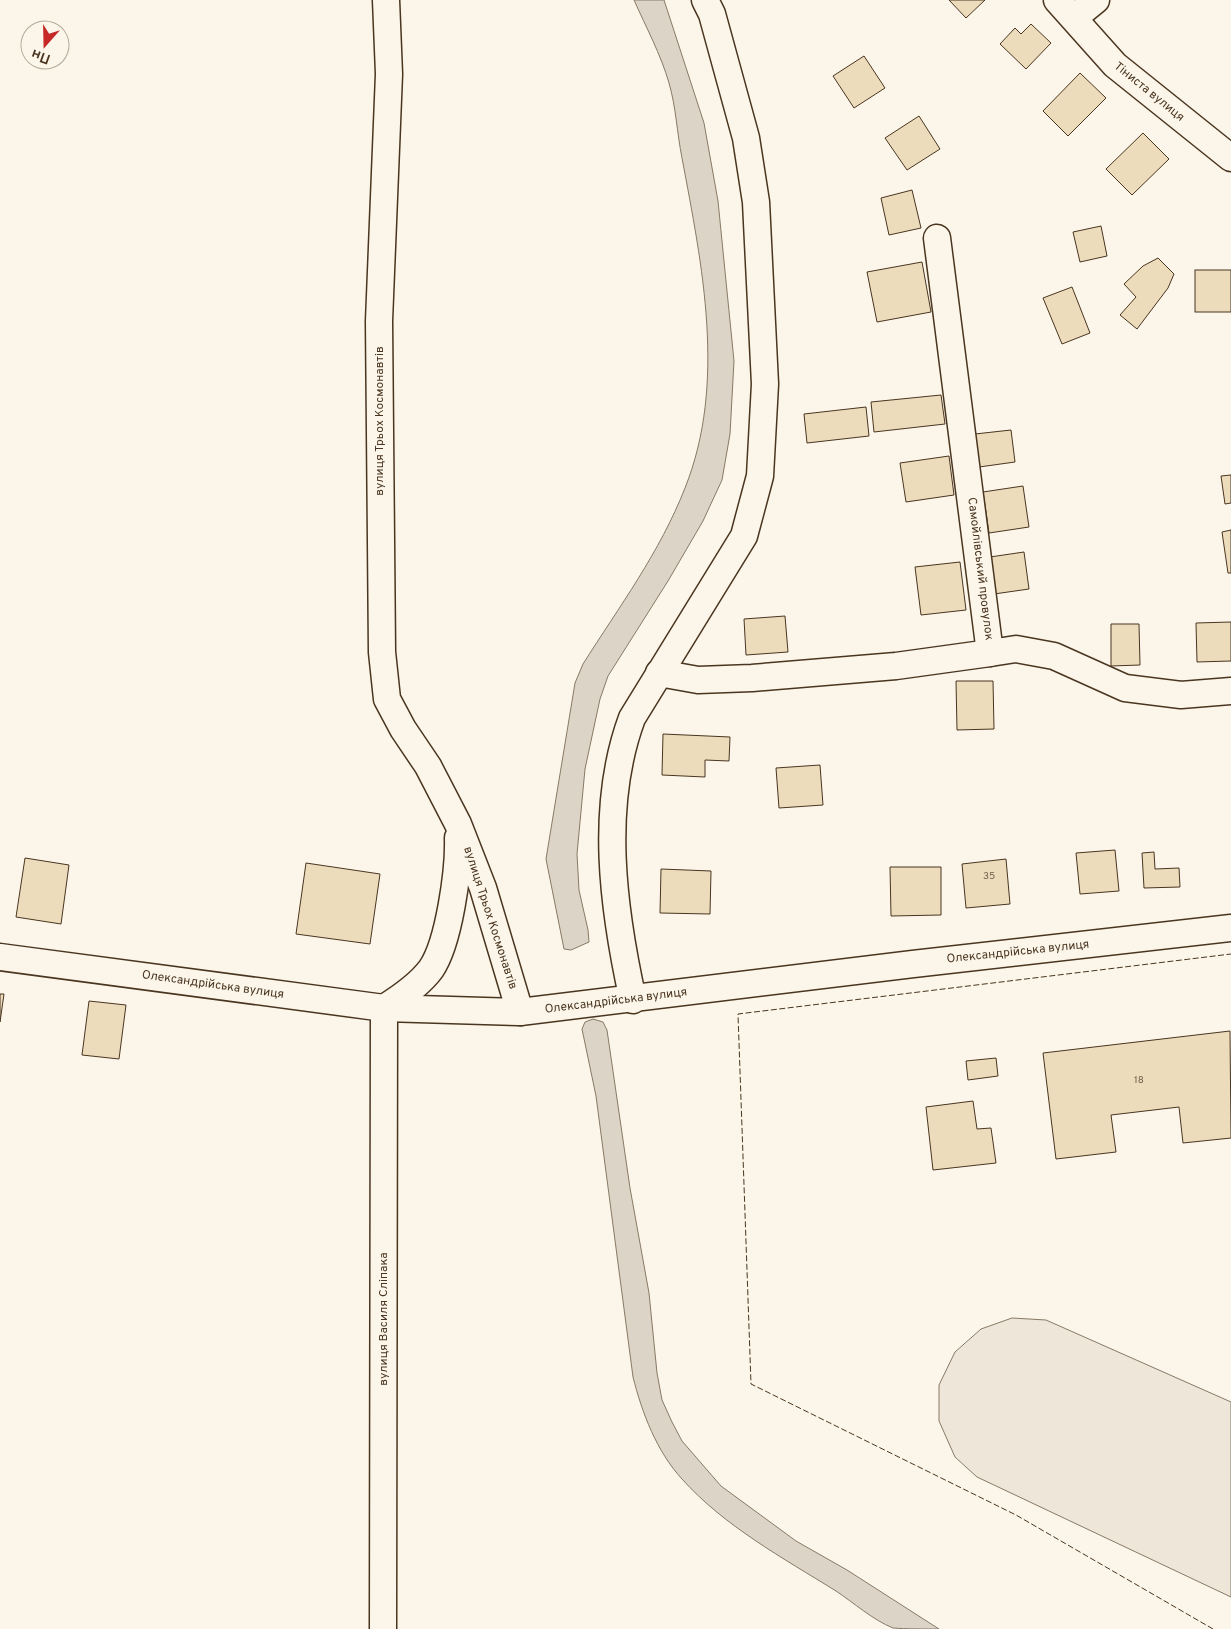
<svg xmlns="http://www.w3.org/2000/svg" width="1231" height="1629" font-family="Overpass,sans-serif">
<rect width="100%" height="100%" fill="#fbf6e9"/>
<!-- green -->
<path fill="#ede6d9" stroke="#887966" d="M1012,1318L1046,1320L1231,1402V1597L977,1477L955,1457L939,1421V1385L955,1352L981,1329Z"/>
<!-- water -->
<g fill="#dcd4c6" stroke="#887966">
<path d="M634,0H664L704,123L718,201L734,361L730,434L722,480L703,521L668,581L608,676L600,699L585,769L577,854L579,890L588,930L589,942L571,950L564,949L546,859L575,683L583,664C619,607 660,552 685,488C727,383 702,265 682,158C677,133 676,107 669,83C661,55 646,27 634,0Z"/>
<path d="M593,1019L603,1022L607,1030L630,1188L649,1293L657,1373L662,1400L672,1422L682,1441L721,1486L796,1541L847,1570L939,1629C926,1629 905,1629 893,1628C873,1620 854,1603 836,1591C783,1558 724,1526 682,1479C657,1452 642,1413 633,1377L596,1096L582,1029L585,1022Z"/>
</g>
<!-- building -->
<g fill="#ecdcbc" stroke="#4a3520">
<path d="M949,0H985L966,18Z"/>
<path d="M1031,24L1051,43L1026,69L1000,44L1015,28L1021,34Z"/>
<path d="M864,56L885,88L854,108L833,76Z"/>
<path d="M1080,73L1106,98L1068,136L1043,111Z"/>
<path d="M919,116L940,149L907,170L885,138Z"/>
<path d="M1143,133L1169,159L1132,195L1106,169Z"/>
<path d="M912,190L921,228L889,235L881,198Z"/>
<path d="M1101,226L1107,256L1080,262L1073,232Z"/>
<path d="M1158,258L1174,274L1168,288L1137,329L1120,315L1136,297L1124,284L1143,266Z"/>
<path d="M922,262L931,312L877,322L867,272Z"/>
<rect x="1195" y="270" width="36" height="42"/>
<path d="M1072,287L1090,333L1062,344L1043,298Z"/>
<path d="M941,395L945,424L874,432L871,402Z"/>
<path d="M866,407L869,436L807,443L804,414Z"/>
<path d="M1011,430L1015,462L979,467L975,434Z"/>
<path d="M949,456L954,495L906,502L900,463Z"/>
<path d="M1231,475V503L1225,504L1221,476Z"/>
<path d="M1023,486L1029,527L989,533L983,492Z"/>
<path d="M1231,530V573H1228L1222,532Z"/>
<path d="M1024,552L1029,589L994,594L990,557Z"/>
<path d="M960,562L966,610L921,615L915,567Z"/>
<path d="M785,616L788,652L746,655L744,619Z"/>
<path d="M1231,622V661L1197,662L1196,623Z"/>
<path d="M1111,624H1139L1140,665L1111,666Z"/>
<path d="M956,681H993L994,729L957,730Z"/>
<path d="M663,734L730,737L729,761L705,760V777L662,775Z"/>
<path d="M820,765L823,805L779,808L776,768Z"/>
<path d="M1115,850L1119,891L1080,894L1076,853Z"/>
<path d="M1154,852L1155,869L1179,868L1180,887L1144,888L1142,853Z"/>
<path d="M25,858L69,865L61,924L16,917Z"/>
<path d="M1006,859L1010,904L966,908L962,864Z"/>
<path d="M306,863L380,874L370,944L296,934Z"/>
<path d="M890,867H941V915L891,916Z"/>
<path d="M661,869L711,871L710,914L660,913Z"/>
<path d="M0,994H4L0,1022Z"/>
<path d="M89,1001L126,1005L119,1059L82,1055Z"/>
<path d="M1230,1031L1231,1138L1183,1143L1179,1107L1111,1115L1116,1152L1056,1159L1043,1053Z"/>
<path d="M996,1058L998,1076L968,1080L966,1061Z"/>
<path d="M973,1101L977,1129L991,1128L996,1163L933,1170L926,1107Z"/>
</g>
<g fill="none" stroke-linecap="round" stroke-linejoin="round">
<defs>
<g id="street">
<path d="M386,0L389,74L379,321L382,652L387,699L403,729L428,766L458,824L483,888L520,1012"/>
<path d="M1057,0L1115,65L1231,158"/>
<path d="M1074,18L1096,0"/>
<path d="M937,238L990,653L1016,649L1054,656L1125,688L1181,695L1231,691"/>
<path d="M659,673L698,680L752,678L896,666L990,653"/>
<path d="M0,957L384,1008L520,1012L913,964L1231,928"/>
<path d="M633,1000C613,909 599,807 632,718L744,536L760,476L765,384L756,202L746,138L712,14L705,0"/>
<path d="M383,1629L384,1008C400,998 420,984 431,969C449,943 459,870 458,838"/>
</g>
</defs>
<!-- street casing -->
<use href="#street" stroke="#4a3520" stroke-width="29"/>
<!-- street -->
<use href="#street" stroke="#fbf6e9" stroke-width="26"/>
<!-- fence -->
<path stroke="#4a3520" stroke-width="1" stroke-dasharray="6 2.5" stroke-linecap="butt" d="M1213,1629L1016,1515L751,1384L738,1014L1231,954"/>
</g>
<g text-anchor="middle" dominant-baseline="central" stroke-width="4" stroke-linejoin="round" paint-order="stroke">
<!-- number labels -->
<g font-size="10" fill="#725f47">
<text x="989" y="876">35</text>
<text x="1139" y="1080">18</text>
</g>
<!-- street labels -->
<g font-size="12" fill="#4a3520" stroke="#fbf6e9">
<text transform="translate(1149 92) rotate(39)">Тіниста вулиця</text>
<text transform="translate(380 421) rotate(-90)">вулиця Трьох Космонавтів</text>
<text transform="translate(980 569) rotate(83)">Самойлівський провулок</text>
<text transform="translate(490 918) rotate(72)">вулиця Трьох Космонавтів</text>
<text transform="translate(1018 952) rotate(-6)">Олександрійська вулиця</text>
<text transform="translate(213 985) rotate(8)">Олександрійська вулиця</text>
<text transform="translate(616 1001) rotate(-7)">Олександрійська вулиця</text>
<text transform="translate(384 1319) rotate(-90)">вулиця Василя Сліпака</text>
</g>
</g>
<!-- north arrow -->
<g transform="translate(45 45) rotate(200)"><circle r="24" fill="#fbf6e9" stroke="#b4a999"/>
<path d="M0-4L9 19L0 12L-9 19Z" fill="#c62828"/>
<text y="-8" font-size="14" font-weight="bold" text-anchor="middle" fill="#4a3520">Пн</text>
</g>
</svg>
